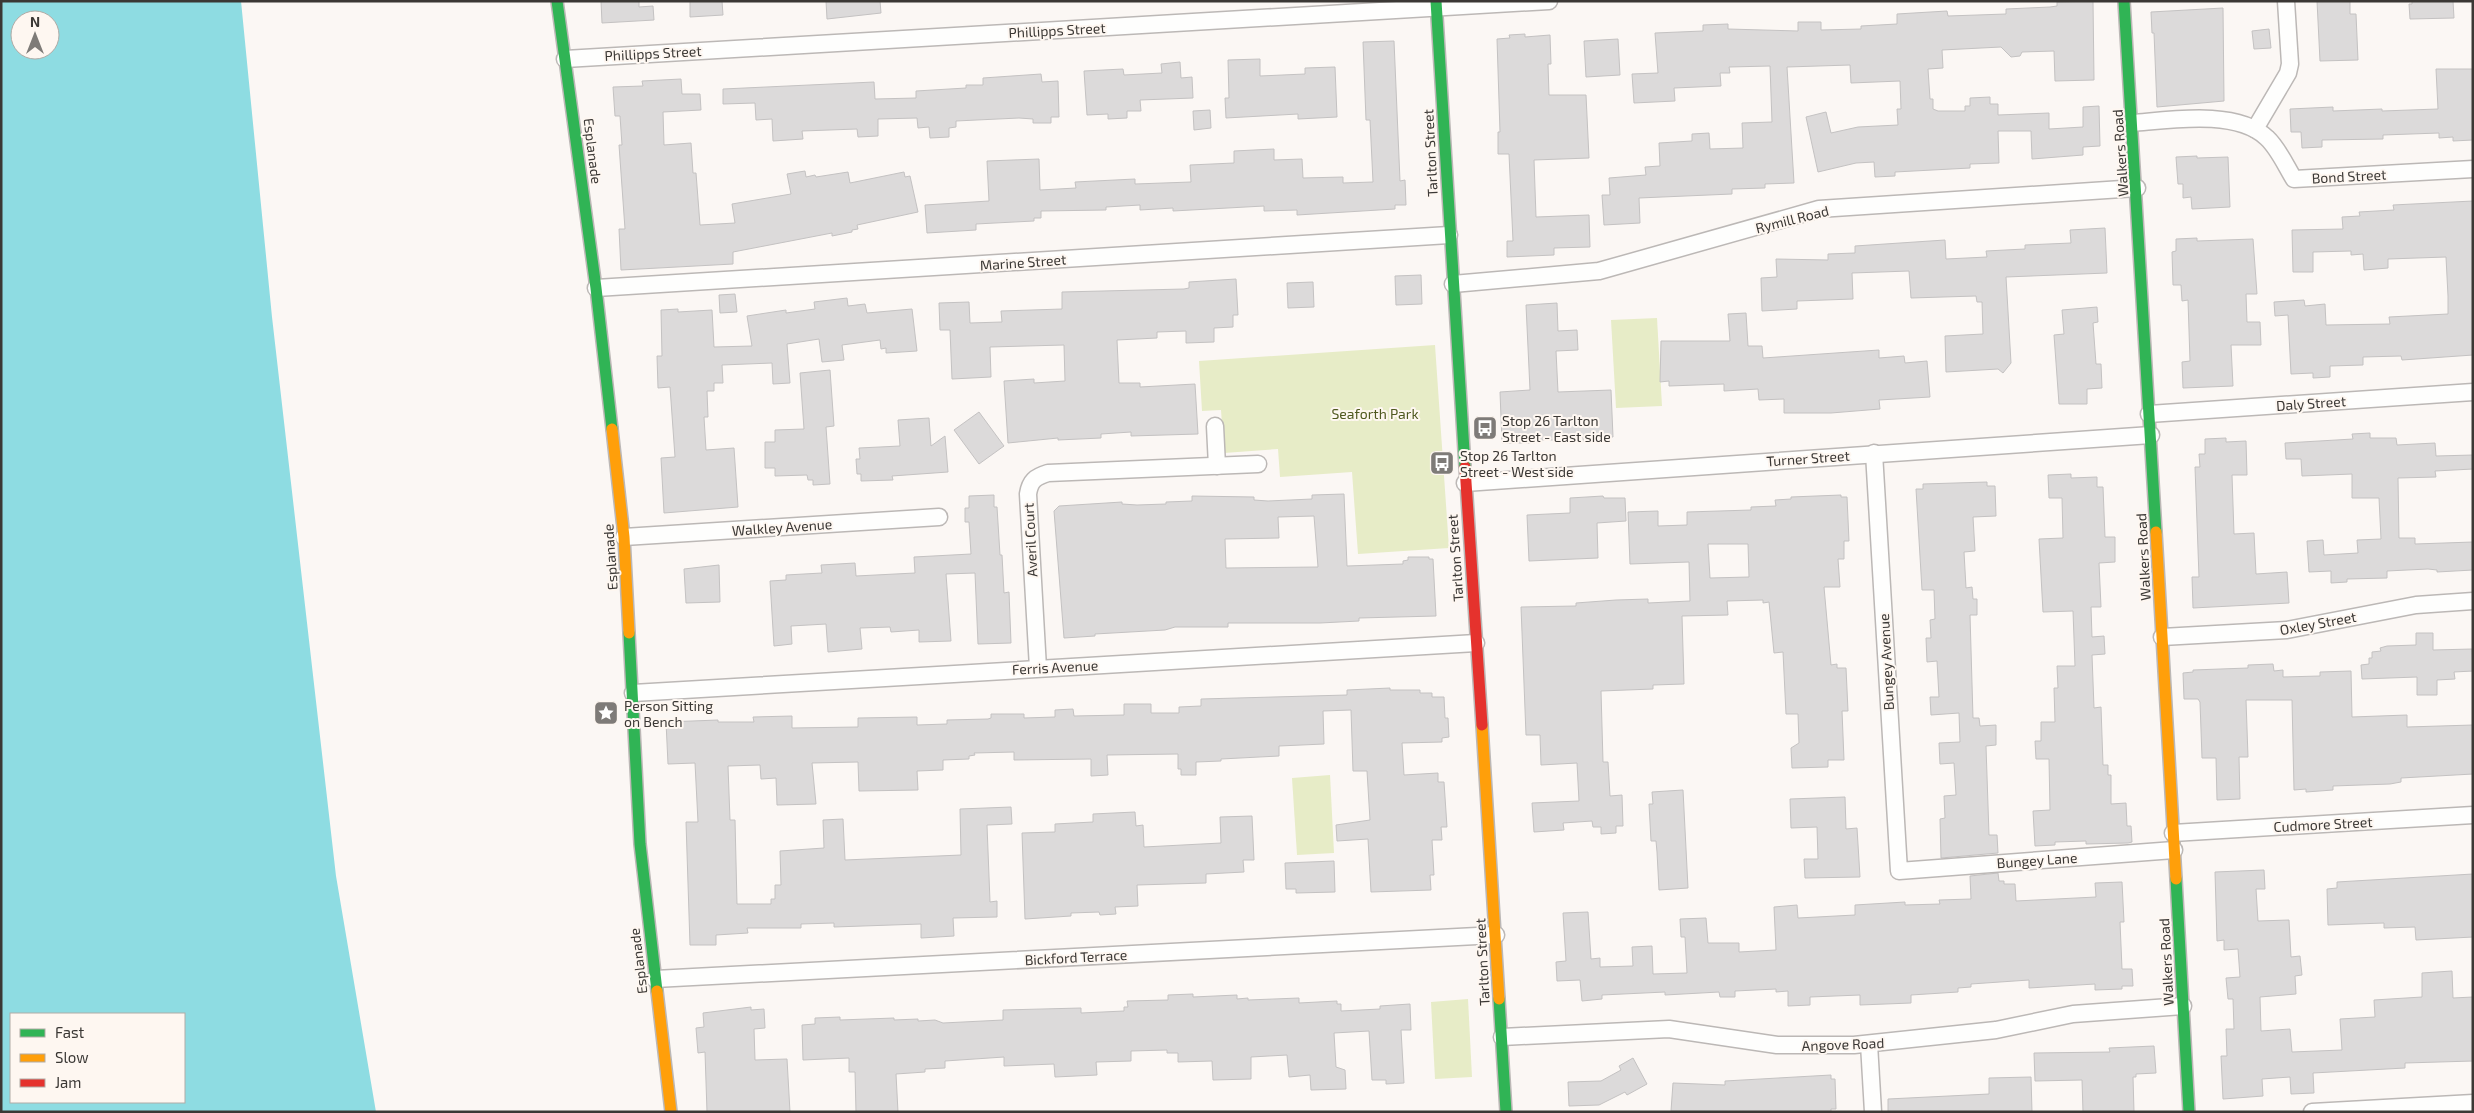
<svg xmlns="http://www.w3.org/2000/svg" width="2474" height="1113" font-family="'Exo 2',sans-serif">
<rect width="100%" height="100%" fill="#fbf7f4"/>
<!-- green -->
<g fill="#e7ecc7">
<path d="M1657,318L1662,406L1616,408L1611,320Z"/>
<path d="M1435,345L1449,548L1358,554L1352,472L1280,477L1278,449L1224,453L1221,410L1202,411L1199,361Z"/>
<path d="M1330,775L1334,853L1297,855L1292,778Z"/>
<path d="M1468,999L1472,1077L1435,1079L1431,1002Z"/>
</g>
<!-- water -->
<path fill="#8edce2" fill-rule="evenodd" d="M1,1H241L272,317L336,876L376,1112H1ZM20,20H50V50H20ZM11,1014H184V1102H11Z"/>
<!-- building -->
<g fill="#dcdada" stroke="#c4c2c2" fill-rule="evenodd">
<path d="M601,1H639V7L653,6L654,20L602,23Z"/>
<path d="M690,1H722L723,15L690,17Z"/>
<path d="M826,1H880L881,13L827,19Z"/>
<path d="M2093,1L2094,80L2055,81L2054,51L2022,52L2020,56L2011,57L2001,47L1942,50L1943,68L1928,69L1930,99H1933V109L1938,111H1965V106H1970V98L1990,97V104H1998V115L2049,113V129L2083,127V107L2099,106L2100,146L2083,147V155L2032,159L2031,131H1998L1999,163L1970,164V168L1895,172V176L1875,177L1874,162L1856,163L1818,172L1806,117L1826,112L1831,133L1858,127L1898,125L1897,109H1901L1900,81L1851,83L1850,65L1787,67L1794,183L1765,184V188L1732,189V194L1639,198L1640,223L1604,225L1602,195H1610L1609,178L1646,175L1645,167L1660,166L1659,143L1692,141V134L1709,133L1710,149L1743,148L1742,123L1772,122L1770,66L1729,67L1730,73H1720L1721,86L1674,88L1675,101L1634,103L1632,74L1658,73L1655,33L1703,31V25L1728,24V29L1798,31V22H1821V30L1861,29V26L1897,24V14L1947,11L1948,16L2006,14V9L2050,7L2057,6V2Z"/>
<path d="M2317,1H2350V14H2356L2358,60L2320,61Z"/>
<path d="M2412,1H2453L2454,18L2410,19L2409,4H2412Z"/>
<path d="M2223,8L2224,101L2157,107L2154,33H2152L2151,12Z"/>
<path d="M2269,29L2271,48L2254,49L2252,31Z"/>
<path d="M1525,34V37L1550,35L1551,64H1548L1549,95H1586L1589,158L1534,160L1536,217L1589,215L1590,247L1554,248V255L1507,257V241H1513L1509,154H1498V132H1500L1497,39L1510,38L1509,35Z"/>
<path d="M1618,39L1620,75L1586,77L1584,41Z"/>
<path d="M1394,41L1400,181L1405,180L1406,205H1395V209L1297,215V210L1264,211V206L1173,211V208L1140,210V205L1106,207V210L1041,211V218H1034V221L976,224V230L927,233L925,205L989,201L987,161L1039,159L1040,190L1076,188L1075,182L1135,179V184L1191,182L1190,165L1234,163V151L1274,149V160L1302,159L1303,178L1343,177V183L1373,182L1370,120H1366L1363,42Z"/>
<path d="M1260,59V76L1305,74V68L1335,67L1337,117L1298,119V114L1226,118L1225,98H1229L1228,60Z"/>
<path d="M1180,62L1181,78L1192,77L1193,98L1140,100L1141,111H1127V118L1108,119V114L1087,115L1084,71L1123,69L1124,75L1162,73L1161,64Z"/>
<path d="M2436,69H2473V140L2453,141V137L2439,138V133L2383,135V139L2322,140V147L2302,148L2301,132H2291L2290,109L2333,107V111L2382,109V111L2438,109Z"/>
<path d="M1041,74L1042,82L1058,81L1059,117H1051V123H1033V119L1019,118L956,121V127L949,128V137L930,138L929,127L918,128L917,118L878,119V136L858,137L857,129L802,131L803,139L773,141L772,119L756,120L755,103L723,104V89L874,82L875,99L916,98V91L966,88V85H983V78Z"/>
<path d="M681,79L682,94H700L701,110L663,112L664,145L691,143L693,173H696L700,225L735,223L732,204L791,194L787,174L805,171L806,177L815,175L816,177L848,172L850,183L904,172L905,177L910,176L918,212L857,225L858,229L852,230V232L832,236V233L733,252V264L621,270L619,229H625L619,145H622L620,116H615L613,87L643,86L642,81Z"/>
<path d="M1210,110L1211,128L1194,130L1193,111Z"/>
<path d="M2197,156V158L2228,157L2230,207L2192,209L2191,197L2183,198V184H2178L2176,157Z"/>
<path d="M2473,201V355L2402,360L2401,356L2363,357V365L2330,366V377L2313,378V373L2291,374L2288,315L2275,316L2274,302L2304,300L2305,306L2325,304L2326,325L2390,324L2389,317L2448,314V296L2446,257L2388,259V268L2364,270L2363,254L2351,255V251L2313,252V272H2293L2292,230L2343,229L2342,217L2360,216L2359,212L2394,210L2393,205Z"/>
<path d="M2105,228L2107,273L2006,277L2011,363L2003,373L1998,369L1946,372L1945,336L1983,334L1982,302H1977L1976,296L1911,298L1909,271L1852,273L1853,299L1797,301V309L1762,311L1761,278L1777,277L1776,259L1828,260V254L1855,253V246L1945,240L1946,259L1987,257L1986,251L2025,249V245L2071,243L2070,230Z"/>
<path d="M2197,238V241L2253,239L2257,294H2246L2247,322H2260L2261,345H2231L2233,386L2183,388L2182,362L2190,361L2188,300L2182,301L2181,285H2173L2172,252L2176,251V239Z"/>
<path d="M1421,275L1422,304L1396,305L1395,276Z"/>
<path d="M1236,279L1238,315H1233V327L1214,328V342L1186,343V331L1157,332V338L1117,340L1119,383H1140V387L1195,384L1198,434L1131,436V432L1101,434V438L1058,440V438L1008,443L1004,381L1034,379V383L1065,381L1064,345L990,347L991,377L952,379L950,330H940L939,303L969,302L970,323L1002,322L1001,311L1062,309V292L1184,289L1189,288V282Z"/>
<path d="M1313,282L1314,307L1288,308L1287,283Z"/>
<path d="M735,294L737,312L720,313L719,295Z"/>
<path d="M847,298L848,306L865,304L867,313L912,309L917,351L886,353V348L881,349L880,340L842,345L844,360L822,362L819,339L787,344L790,383L773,384L772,363L722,365L723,383H714V391H707L708,417H704L706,450L734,448L738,507L664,513L661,458L675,457L670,387L658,388L657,356H662L661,310L678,309V312L712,310L714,347L752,346L747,316L786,310V313L815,309L814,302Z"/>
<path d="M1557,303L1558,331L1577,330L1578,350L1556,351L1558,392L1611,390L1613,437H1597L1598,441H1583V437H1554V440H1535V443H1502L1500,392L1530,390L1526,305Z"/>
<path d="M2097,307L2098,322L2093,323L2096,364H2101L2102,388L2087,389V404H2059L2054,335L2064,334L2062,310Z"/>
<path d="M1746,313L1748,346H1762L1763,358L1879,350V358L1904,356L1905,363L1927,361L1930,397L1879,400L1880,409L1831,413H1784V399L1759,400L1758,389L1724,391V384L1669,386V381L1660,382L1661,341H1730L1728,314Z"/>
<path d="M830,370L834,426L826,427L830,484L813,485V480H808L807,475L775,476V468H765V442H775V430L804,429L800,373Z"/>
<path d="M979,412L1004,446L979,464L954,430Z"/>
<path d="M929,418L931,446L945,436L948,472L892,476L893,480L861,481V474H857L856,459H860L859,448L900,446L898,420Z"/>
<path d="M2370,433V438H2396L2397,445L2435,443L2436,456L2473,455V469L2435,471L2436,477L2398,478L2399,538H2415V544L2473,542V570L2437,572V570L2428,569L2387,571V578L2347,579V582L2331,583V571L2309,572L2307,541L2323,540L2324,555L2358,553L2357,540L2381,539L2379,498H2352V474L2302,476L2301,459H2286L2285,443L2353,439L2352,434Z"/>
<path d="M2226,438V442L2246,441L2247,475H2232L2234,534L2254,533L2256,574L2287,572L2289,603L2193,608L2192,577H2199L2195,467H2200L2199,454H2205V439Z"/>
<path d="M2071,474V478L2097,477V487H2103L2105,537H2115V562L2099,563L2101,607H2091L2092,637L2104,636L2105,654L2092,655L2094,708L2101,707L2103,765H2108V775H2111V804L2126,803L2127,826H2131L2132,842L2128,843L2086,844V841L2055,842V845L2035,846L2033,811L2050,810L2049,759H2036L2035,741H2041V722H2055L2054,688H2058L2057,666H2075L2073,611L2043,612L2039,539L2063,538L2062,498H2049L2048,475Z"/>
<path d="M1987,482V486H1995L1996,516L1973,517L1975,551L1964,552L1966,588L1972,587L1973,599H1977V615H1970L1973,718H1979L1980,726L1996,725V745L1986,746L1989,835H1997L1998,853L1941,858L1940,819L1945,818L1944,796L1956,795L1954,763L1940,764L1939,743L1960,742L1959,713L1931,715L1930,697H1939L1937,661L1927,662L1926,638H1931L1930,620L1935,619L1934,590H1922L1916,489H1923V484Z"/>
<path d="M1344,494L1347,566L1403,564V561L1408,560V557H1429V559H1433L1436,616L1359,618V621L1320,623H1228V627H1175L1165,630L1095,634V636L1064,638L1054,511L1059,506L1122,502V504L1137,505L1166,504V502L1192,501V496L1254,497V500L1268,501L1312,499V495ZM1314,516L1318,567L1226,568L1225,539L1279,538L1278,517Z"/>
<path d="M994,495V507H997L1000,555H1002L1004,593L1009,592L1011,643L978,644L975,573L946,574L951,641L919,642V630L891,632L890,627L860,628L862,649L828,652L826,624L791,626L792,644L774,646L770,581L786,580V575L822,573L821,565L855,563L856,576L915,573L914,557L971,554L969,522H965V508H969V496Z"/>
<path d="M1841,495V497H1847L1849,541H1844V559H1838L1840,587H1824L1831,665L1837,664V668H1846L1848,711H1842L1844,760H1828V767L1792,768L1791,748L1799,743L1798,714H1786L1783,652L1774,653L1769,602L1763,603V600L1727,601L1728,615L1682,616L1684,684L1653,685V689L1601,691L1603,762H1608L1610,796L1622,795L1623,826H1616V833L1601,834V827H1593L1592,821L1563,823L1564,830L1534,832L1532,803L1579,801L1577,763L1541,765L1540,735H1526L1521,607L1576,606V603L1616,600L1648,599V603L1690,601L1689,562L1630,564L1628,512L1658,511V526L1687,525V512L1751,510V507L1776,506L1775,500L1791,499V497ZM1708,544H1748L1749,577L1710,578Z"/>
<path d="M1603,496L1604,498H1625L1626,521L1597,523L1598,558L1529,561L1527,515L1570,513V498Z"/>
<path d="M719,565L720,602L686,603L684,569Z"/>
<path d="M2416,633H2433V650L2472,649L2473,671L2454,672L2455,679L2437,680V695H2417V677L2362,679L2361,665L2369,664V658H2372V652L2381,651L2380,648L2387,646L2416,645Z"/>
<path d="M2273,664L2274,671L2283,670V677L2320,676V672L2351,671L2352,717L2407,715V727L2473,725V774L2401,778V782L2390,784L2333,786V790L2306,792V789L2294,790L2292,700H2246L2248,757H2239L2240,799L2217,800L2216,758H2202L2200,702L2198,699H2184L2183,673L2193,672V670L2248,668V665Z"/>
<path d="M1390,688V690H1420V693H1432V697H1444L1445,718H1448L1449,737L1442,738V742L1402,743L1404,775L1438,773V782H1444L1447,827H1441L1442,840H1432L1434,875H1430L1431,890L1371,892L1368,839L1337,841L1336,825L1370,820L1367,771H1353L1351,710L1323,711L1324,744L1279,746V756L1221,759V761L1196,762V775H1181V769H1178V754L1107,755L1108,775L1091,776V759L1014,760V752L974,753L975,755L969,756V759L943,760V770L917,771L918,790L859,791L858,762L812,763L816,804L777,805L776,778L761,779L760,765L728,766L730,820H735L737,904H771V899H775V885H781L780,851L824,848L823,820L843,819L845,860L961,855L960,809L1011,807L1012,824L987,825L990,902L997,901V917L953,918L954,936L921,938V924L834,927V923L801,924V928H747L748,933L716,935V945H690L686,822H698L695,763L668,764L666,722L718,720V722H754L753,717L792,716V728L858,727V718L917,717V725L947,724V720L988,719L991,718V714H1024V718L1055,717V710L1073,709L1074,716L1124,715V704H1151V713H1179V707L1201,706V699L1347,695V690Z"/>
<path d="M1683,790L1688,888L1659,890L1657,852L1656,841H1651L1649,804H1653L1652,792Z"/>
<path d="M1845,797L1846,829L1857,828L1860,877L1805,878L1804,859H1818L1817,827L1791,828L1790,799Z"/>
<path d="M1135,812L1136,826L1143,825L1144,847L1221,843L1220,817L1252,816L1254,860H1243L1244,872L1206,874V883L1137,885L1138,906L1115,907L1116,914L1100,915L1099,912L1071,913V916L1025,919L1022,833L1055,832V824L1093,822V814Z"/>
<path d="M1334,861L1335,892L1296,893V889H1286L1285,863Z"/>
<path d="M2264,870L2265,889H2256L2258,921L2289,920L2291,957L2300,956L2302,975L2295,976L2296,994L2260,997L2261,1031L2290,1029L2292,1052L2342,1050L2340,1019L2375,1017L2374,1000L2422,997V973L2452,971L2453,998L2473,997V1061L2405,1063V1068L2313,1073L2314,1093L2291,1094L2290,1077L2262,1079L2263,1096L2223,1099L2221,1056H2227L2226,1029H2234L2233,999H2228L2226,978L2240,977L2238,949L2224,950V940L2217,941L2215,872Z"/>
<path d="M1998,873L1999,881H2004V884H2015L2016,901L2096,897L2095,883L2122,882L2124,922H2120L2122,969H2132L2133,986H2122V989L2095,990V984L2029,988V980L1971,984V987L1958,988V992L1911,995V1003L1860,1005V995L1810,997V1005L1788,1006V991L1776,992V989L1735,991V997H1720L1719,992L1665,995V992L1602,995V999L1582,1001L1580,980L1557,981L1556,962L1566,961L1563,913L1588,912L1591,959L1600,958V967L1633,966L1632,947L1652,946L1653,974L1687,973L1685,937H1681L1680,919L1706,918L1708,943H1739V952L1776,950L1774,907L1797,905L1798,918L1855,915V905L1905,902V905L1940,904L1939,900L1971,899L1970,876Z"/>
<path d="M2473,874V937L2416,940L2415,927L2384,928V923L2328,925L2327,889L2337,888V882Z"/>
<path d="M1193,994V997L1237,995V999L1248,998V1000L1299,998V1003L1337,1001V1004H1341V1011L1380,1009V1006L1410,1004L1411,1030H1401L1404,1083L1386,1084V1080H1372L1369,1031L1334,1033L1336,1067L1345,1070L1346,1089L1311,1090L1310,1075L1289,1077L1287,1055L1251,1057V1079L1213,1080L1212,1061L1178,1062V1053H1167V1050L1131,1051V1061L1096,1062L1097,1075L1055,1077L1054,1064L1004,1066V1057L945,1061V1068L925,1069V1072L896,1074L898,1112H856L855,1072H849V1058L803,1060L802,1025L815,1024V1018L840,1017V1020L894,1018V1020L918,1019V1021L935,1020L943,1023L1003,1020V1010L1081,1008V1013L1124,1011V1007H1128L1127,1001L1168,1000V995Z"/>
<path d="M751,1007V1010L764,1009L765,1028L754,1029L755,1060L787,1059L790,1112H707L705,1052L698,1053L696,1028L704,1027L703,1013Z"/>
<path d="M2154,1046L2156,1073L2136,1074V1077H2133L2134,1112H2083L2082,1080L2035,1081L2034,1053L2110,1052L2109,1048Z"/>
<path d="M1633,1058L1647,1084L1627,1095L1625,1092L1599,1105L1569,1106L1568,1082L1601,1081L1621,1070L1619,1066Z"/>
<path d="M1831,1075V1079H1835L1836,1109H1831V1112L1671,1111L1673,1083L1725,1085V1081Z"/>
<path d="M2031,1077L2032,1112H1888V1099L1989,1094V1078Z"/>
</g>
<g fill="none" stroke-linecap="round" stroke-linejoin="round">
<defs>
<g id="street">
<path d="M565,59L1549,1"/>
<path d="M2133,123C2170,120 2237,109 2267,138C2278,148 2286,166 2294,179L2473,169"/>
<path d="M2255,129L2288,73L2290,64L2286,1"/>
<path d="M1453,284L1599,271L1819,209L2137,188"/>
<path d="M596,288L1449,235"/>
<path d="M2149,414L2473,392"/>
<path d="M1215,426L1217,466"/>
<path d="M1874,453L1899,871L2174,850"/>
<path d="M1465,483L2151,435"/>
<path d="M624,537L939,517"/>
<path d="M2162,637L2287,630L2416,605L2473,601"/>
<path d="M1038,668L1028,494C1030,481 1035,477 1048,473L1258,464"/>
<path d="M633,693L1476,643"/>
<path d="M2173,833L2473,815"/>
<path d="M655,979L1496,935"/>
<path d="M1502,1037L1669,1029L1777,1045H1854L1996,1030L2073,1014L2183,1006"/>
<path d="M1869,1044L1873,1112"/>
<path d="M2312,1112L2473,1103"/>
</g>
<g id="fast">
<path d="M557,1L596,288L612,429"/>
<path d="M1436,1L1465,467"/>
<path d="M2124,1L2156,532"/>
<path d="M629,633L640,844L657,991"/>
<path d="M2176,879L2189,1112"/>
<path d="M1499,999L1506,1112"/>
</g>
<g id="slow">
<path d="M612,429L624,537L629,633"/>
<path d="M2156,532L2176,879"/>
<path d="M1482,725L1499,999"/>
<path d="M657,991L671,1112"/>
</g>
<path id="jam" d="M1465,467L1482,725"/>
</defs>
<!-- street casing -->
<use href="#street" stroke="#bcb8b6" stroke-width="19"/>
<!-- fast casing -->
<use href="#fast" stroke="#bcb8b6" stroke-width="14"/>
<!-- slow casing -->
<use href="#slow" stroke="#bcb8b6" stroke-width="14"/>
<!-- jam casing -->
<use href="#jam" stroke="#bcb8b6" stroke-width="14"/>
<!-- street -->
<use href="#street" stroke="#fefefd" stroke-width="16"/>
<!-- fast -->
<use href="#fast" stroke="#30b455" stroke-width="11"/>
<!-- slow -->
<use href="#slow" stroke="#ff9f0a" stroke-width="11"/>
<!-- jam -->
<use href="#jam" stroke="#e5322d" stroke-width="11"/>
</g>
<!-- icons -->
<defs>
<symbol id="bus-square" viewBox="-11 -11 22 22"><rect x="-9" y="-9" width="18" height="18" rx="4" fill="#7e7b78" stroke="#fef7f1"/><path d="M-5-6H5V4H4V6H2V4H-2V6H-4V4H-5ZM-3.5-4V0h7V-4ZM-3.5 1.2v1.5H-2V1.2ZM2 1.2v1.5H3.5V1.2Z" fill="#fff"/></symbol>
<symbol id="sight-square" viewBox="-11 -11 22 22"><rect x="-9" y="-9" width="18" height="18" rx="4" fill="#7e7b78" stroke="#fef7f1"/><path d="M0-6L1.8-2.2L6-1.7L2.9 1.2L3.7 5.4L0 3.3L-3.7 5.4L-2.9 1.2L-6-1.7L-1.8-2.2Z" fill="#fff"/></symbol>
</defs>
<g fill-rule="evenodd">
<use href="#bus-square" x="1471" y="414" width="28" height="28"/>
<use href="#bus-square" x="1428" y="449" width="28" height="28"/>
<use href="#sight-square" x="592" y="699" width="28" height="28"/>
</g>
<g text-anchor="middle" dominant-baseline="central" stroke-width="4" stroke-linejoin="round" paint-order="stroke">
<!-- street labels -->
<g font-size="14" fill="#3b3835" stroke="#fef7f1">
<text transform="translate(1057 30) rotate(-3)">Phillipps Street</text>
<text transform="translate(653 53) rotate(-3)">Phillipps Street</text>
<text transform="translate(593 151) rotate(83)">Esplanade</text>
<text transform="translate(1430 153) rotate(-93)">Tarlton Street</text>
<text transform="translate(2120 153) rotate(-94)">Walkers Road</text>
<text transform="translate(2349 176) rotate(-3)">Bond Street</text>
<text transform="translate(1792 219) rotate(-14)">Rymill Road</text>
<text transform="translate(1023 262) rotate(-4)">Marine Street</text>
<text transform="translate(2311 403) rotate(-4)">Daly Street</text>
<text transform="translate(1808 458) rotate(-4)">Turner Street</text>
<text transform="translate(782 527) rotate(-4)">Walkley Avenue</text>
<text transform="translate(1030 540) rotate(-93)">Averil Court</text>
<text transform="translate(610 557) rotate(-94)">Esplanade</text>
<text transform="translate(2143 557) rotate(-93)">Walkers Road</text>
<text transform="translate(1455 558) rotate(-94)">Tarlton Street</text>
<text transform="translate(2318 623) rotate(-10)">Oxley Street</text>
<text transform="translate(1886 662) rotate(-93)">Bungey Avenue</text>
<text transform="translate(1055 667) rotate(-3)">Ferris Avenue</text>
<text transform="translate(2323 824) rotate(-3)">Cudmore Street</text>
<text transform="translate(2037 860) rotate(-4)">Bungey Lane</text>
<text transform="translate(1076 957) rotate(-3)">Bickford Terrace</text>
<text transform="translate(638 961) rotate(-97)">Esplanade</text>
<text transform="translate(1482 962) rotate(-93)">Tarlton Street</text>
<text transform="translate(2166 962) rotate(-93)">Walkers Road</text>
<text transform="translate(1843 1044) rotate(-2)">Angove Road</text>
</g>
<!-- park labels -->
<g font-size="14" fill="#505920" stroke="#fef7f1">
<text x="1375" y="413">Seaforth Park</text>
</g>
<!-- poi labels -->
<g font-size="14" fill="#3b3835" stroke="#fef7f1" text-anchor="start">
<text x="1502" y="420">Stop 26 Tarlton<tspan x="1502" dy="16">Street - East side</tspan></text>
<text x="1460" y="455">Stop 26 Tarlton<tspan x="1460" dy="16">Street - West side</tspan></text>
<text x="624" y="705">Person Sitting<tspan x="624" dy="16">on Bench</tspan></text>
</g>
</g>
<!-- border -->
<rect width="2474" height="1113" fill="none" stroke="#3b3835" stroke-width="5"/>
<!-- legend -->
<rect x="10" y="1013" width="175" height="90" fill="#fef7f1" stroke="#b0aba6"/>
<rect x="20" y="1029" width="25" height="8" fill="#30b455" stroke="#b0aba6"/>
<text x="55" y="1038" font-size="15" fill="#3b3835">Fast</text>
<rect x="20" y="1054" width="25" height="8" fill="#ff9f0a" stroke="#b0aba6"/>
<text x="55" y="1063" font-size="15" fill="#3b3835">Slow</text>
<rect x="20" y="1079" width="25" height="8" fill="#e5322d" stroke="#b0aba6"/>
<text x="55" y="1088" font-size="15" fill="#3b3835">Jam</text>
<!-- north arrow -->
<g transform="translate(35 35)"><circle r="24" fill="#fef7f1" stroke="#b0aba6"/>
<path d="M0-4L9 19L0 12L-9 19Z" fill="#7e7b78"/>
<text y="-8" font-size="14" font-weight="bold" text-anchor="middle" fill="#3b3835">N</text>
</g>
</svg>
